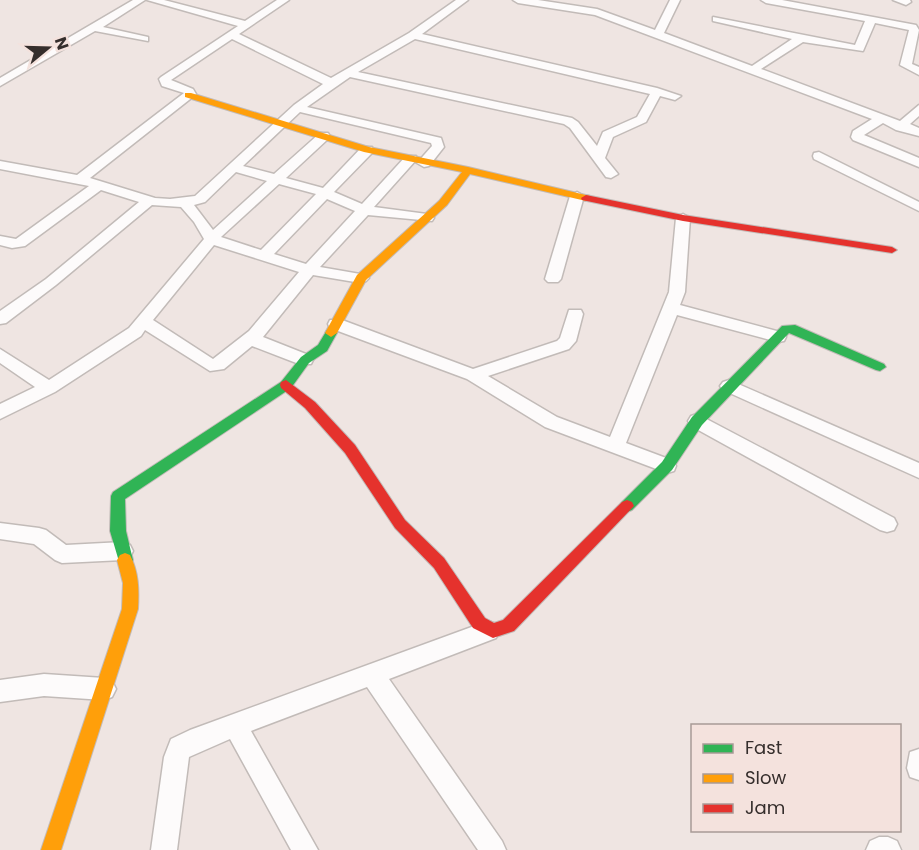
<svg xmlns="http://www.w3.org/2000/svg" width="919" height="850" font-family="Poppins,sans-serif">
<rect width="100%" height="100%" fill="#efe5e2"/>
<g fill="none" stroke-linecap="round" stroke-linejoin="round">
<defs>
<g id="street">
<path d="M133,0H145L103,27L148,37V41L95,31L0,86V78Z"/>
<path d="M147,0H164L245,21L277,0H289L239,34L331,78L409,33L456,0H468L422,34L657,88L681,96L675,100L660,96L646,122L613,137L605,158L618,174L611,178L606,177L570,128L564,124L350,77L307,107L441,138L444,147L429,166L424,167L417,163L432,146L431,143L300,112L243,166L274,174L320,133H328L330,136L328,139L286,178L323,188L362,147H372L373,150L372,153L334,192L362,204L406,156H416L417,159L374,207L427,214L434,218L432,221L368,215L320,267L366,275L369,278L366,281L361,283L313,275L263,337L311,356L313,360L311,364H299L252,346L224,369L210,371L145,330L141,336L55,392L0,419V404L35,387L0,363V349L49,380L129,328L204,239L194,222L181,207L152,205L56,285L6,323L0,324V311L46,279L139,202L101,190L25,246L12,248L0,245V236L16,239L89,186L0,169V161L77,175L184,93L162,86L159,79L161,77L238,26ZM232,39L323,84L294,105L195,196L170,199L155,198L90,178L194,96L196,94L193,89L171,80ZM415,39L650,94L637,117L603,132L597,146L578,122L572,118L358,72ZM236,172L267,181L213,230L194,205L205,202ZM279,184L316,194L261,250L221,237ZM327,199L355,211L306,264L274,254ZM214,245L299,272L249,331L213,359L153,320Z"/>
<path d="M513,0H538L597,9L655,30L670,0H680L664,33L752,66L792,39L713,21V17L855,45L865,21L766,3L761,0H782L916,25L919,30L912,64L919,67V75L900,65L909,30L875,23L863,51L803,42L761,69L900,121L919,105V116L910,124L919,128V136L896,130L883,123L864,135L919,158V167L853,140L851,137L853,131L872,119L595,15L518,3Z"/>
<path d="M893,0H910L911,2L906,5Z"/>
<path d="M819,152L919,202V211L814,159L813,156L814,153Z"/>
<path d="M577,192L584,196L561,279L558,282H548L545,279L570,196Z"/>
<path d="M683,214L690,218L685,292L680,305L784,333L786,337L784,341L778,342L677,315L626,443L674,461L676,466L674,471L667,473L545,427L467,379L330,328L328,324L330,320H342L473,369L557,341L560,338L569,310H581L583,314L576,341L569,349L488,376L557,417L610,437L669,292L676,218Z"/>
<path d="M729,380L919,463V478L723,390L720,386L723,382Z"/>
<path d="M697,414L894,518L897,524L894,530L887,532L880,530L691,426L688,421L691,416Z"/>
<path d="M0,523L39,528L46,530L66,545L123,542L130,545L133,551L130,557L123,560L62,563L55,560L34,544L0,539Z"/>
<path d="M488,621L496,624L499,631L496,638L389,679L502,841L506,850H478L367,687L251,731L318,850H291L230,739L189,757L177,850H151L164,757L171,739L190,730Z"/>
<path d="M44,674L104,678L112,681L116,689L112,697L104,700L44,696L0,702V680Z"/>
<path d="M919,749V780L910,777L907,768L910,752Z"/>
<path d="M879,837H888L897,841L901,850H866L870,841Z"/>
</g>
<g id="fast">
<path d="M795,325L884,364L886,367L880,371L876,370L789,333L702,425L672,470L632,510L627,512L622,510L620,506L622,502L662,462L692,417L782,326Z"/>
<path d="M331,329L337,333L327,351L309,363L291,388L125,499L126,531L133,560L130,565L125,567L120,565L110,531L111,496L113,492L281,382L301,357L318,345L327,330Z"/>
</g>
<g id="slow">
<path d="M185,93H191L369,147L468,167L590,196L591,198L586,201L470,174L447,205L366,280L337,333L331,337L325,333L357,275L439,201L462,172L364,152L185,97Z"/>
<path d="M125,553L130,555C139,573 139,590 138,609L61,850H41L122,609L123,583L117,560L120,555Z"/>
</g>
<g id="jam">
<path d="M586,195L683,215L892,247L897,250L892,253L683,221L582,200L581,198Z"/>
<path d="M286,380L315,402L355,445L405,520L444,558L485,618L494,623L503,620L622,502L627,500L632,502L634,506L514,631L493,638L473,628L434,568L395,528L345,453L305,408L281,388L280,385L281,382Z"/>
</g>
</defs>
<!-- street casing -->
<use href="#street" stroke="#c2bbb8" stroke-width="3"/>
<!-- fast casing -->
<use href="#fast" stroke="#c2bbb8" stroke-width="2"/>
<!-- slow casing -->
<use href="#slow" stroke="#c2bbb8" stroke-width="2"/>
<!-- jam casing -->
<use href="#jam" stroke="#c2bbb8" stroke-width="2"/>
<!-- street -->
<use href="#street" fill="#fdfbfb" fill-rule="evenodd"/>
<!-- fast -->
<use href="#fast" fill="#30b455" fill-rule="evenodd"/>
<!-- slow -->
<use href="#slow" fill="#ff9f0a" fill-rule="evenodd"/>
<!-- jam -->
<use href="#jam" fill="#e5322d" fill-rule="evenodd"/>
</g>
<!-- legend -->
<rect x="691" y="724" width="210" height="108" fill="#f4e2dd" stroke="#a89a96" stroke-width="1.5"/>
<rect x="703" y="744" width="30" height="9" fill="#30b455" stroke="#a89a96" stroke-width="1.5"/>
<text x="745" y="754" font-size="18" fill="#352e2c">Fast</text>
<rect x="703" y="774" width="30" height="9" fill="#ff9f0a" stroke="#a89a96" stroke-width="1.5"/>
<text x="745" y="784" font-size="18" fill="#352e2c">Slow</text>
<rect x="703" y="804" width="30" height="9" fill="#e5322d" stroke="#a89a96" stroke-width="1.5"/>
<text x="745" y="814" font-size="18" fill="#352e2c">Jam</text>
<!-- north arrow -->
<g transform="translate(48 48) rotate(71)" stroke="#f4e2dd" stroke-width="4.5" paint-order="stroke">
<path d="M0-4.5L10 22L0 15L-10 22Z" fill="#352e2c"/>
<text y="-9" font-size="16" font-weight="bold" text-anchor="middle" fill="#352e2c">N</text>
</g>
</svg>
